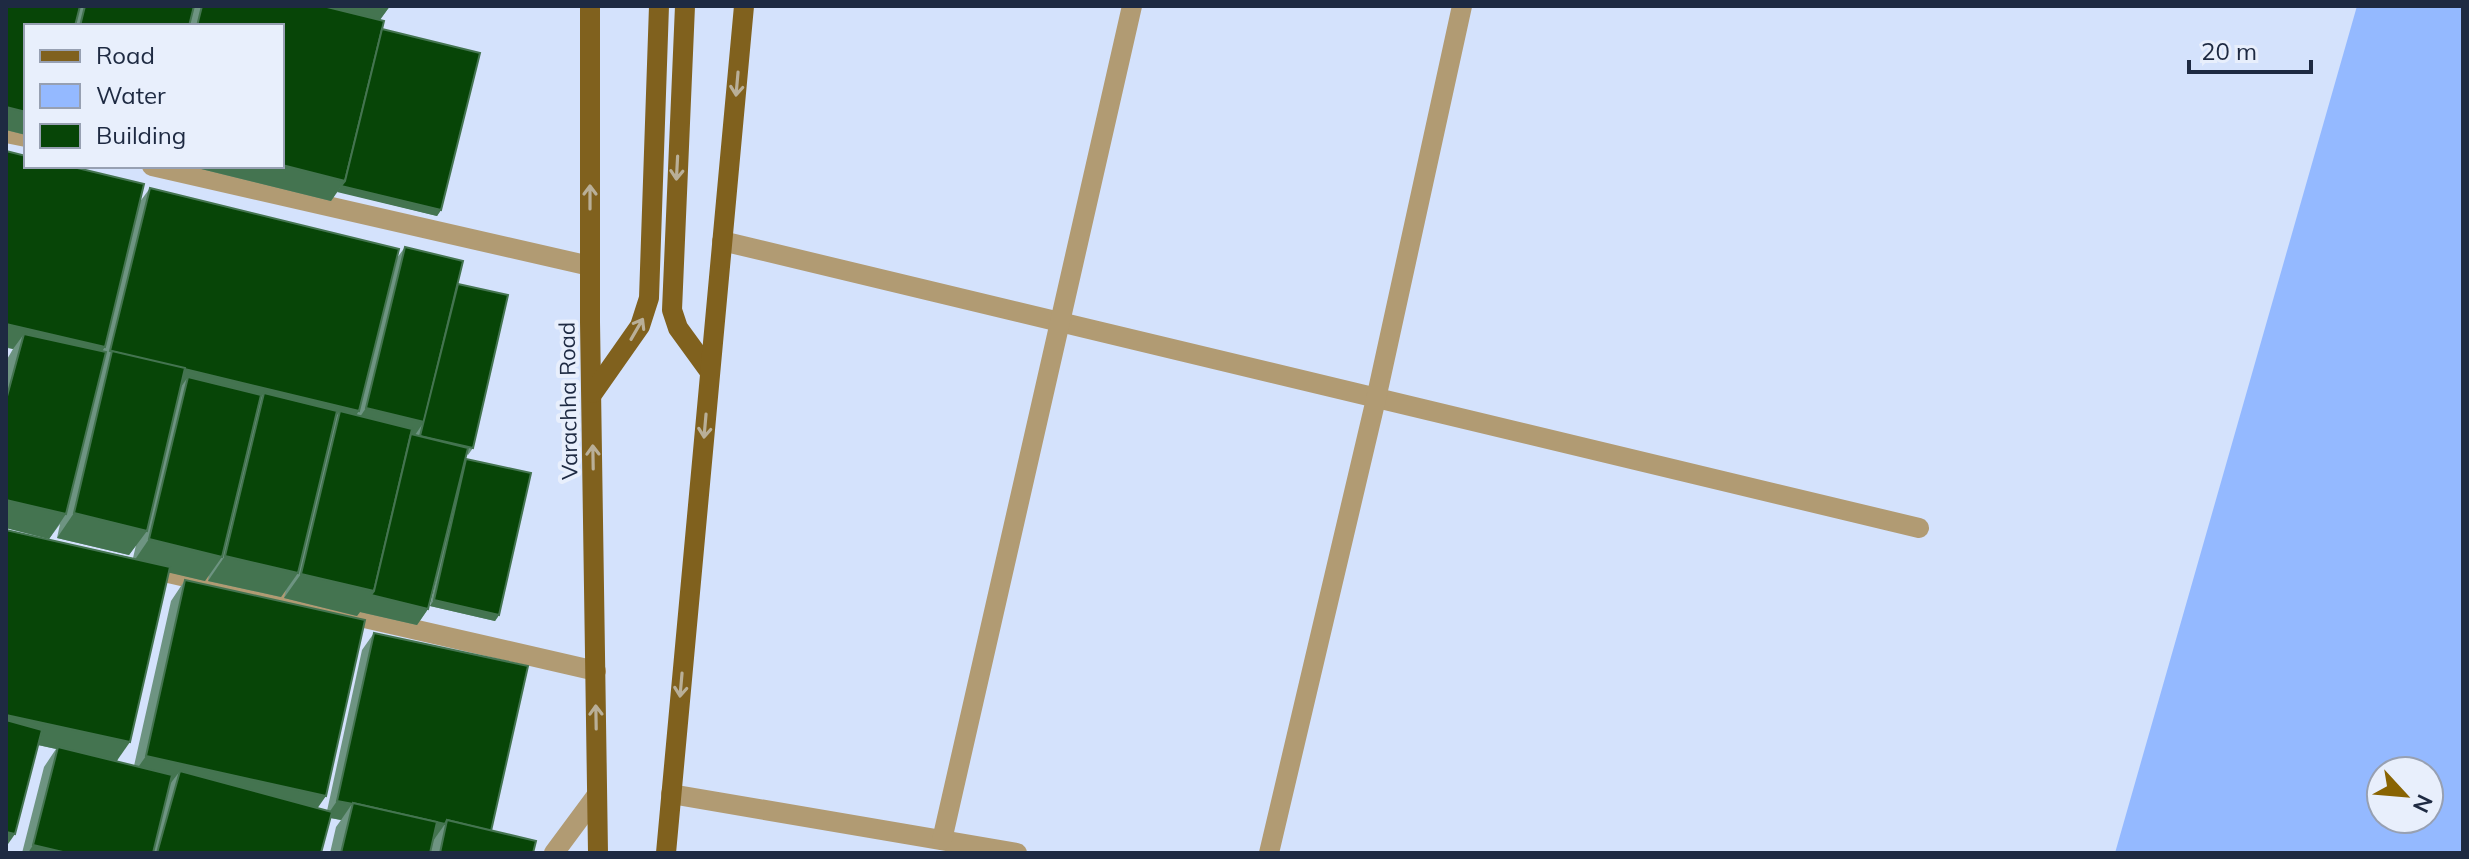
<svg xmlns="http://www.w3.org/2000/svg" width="2469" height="859" font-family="Mulish,sans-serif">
<rect width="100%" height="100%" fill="#d4e2fc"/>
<!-- water -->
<path fill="#94b9ff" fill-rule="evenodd" d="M2357,6H2463V853H2115ZM2381,771H2429V819H2381Z"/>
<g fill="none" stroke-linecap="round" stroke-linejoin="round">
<!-- minor -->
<g stroke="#b19b73" stroke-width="20">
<path d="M6,133L26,137"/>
<path d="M152,166L590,266"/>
<path d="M722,241L1919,528"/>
<path d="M142,567L596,671"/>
<path d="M671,794L1017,853"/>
<path d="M942,840L1132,6"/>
<path d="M554,853L597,795"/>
<path d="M1269,853L1376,399L1462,6"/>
</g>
<!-- major -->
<g stroke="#80611e" stroke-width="20">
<path d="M590,6V322L598,853"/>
<path d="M685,6L672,310L678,328L710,372"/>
<path d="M593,393L640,326L649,298L659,6"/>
<path d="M666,853L744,6"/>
</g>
</g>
<!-- wall -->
<g fill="#6e9482">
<path d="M6,6H390L380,20L382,29L441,210L437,216L337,191L331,201L189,166H282V26H26V135L6,130Z"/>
<path d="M6,151L139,203L150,188L397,258L405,247L458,284L473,448L468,455L467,454L465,460L499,615L495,621L430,606L438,570L428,609L417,625L360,612L357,616L284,598L286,590L281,597L208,581L209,574L205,581L168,572L117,762L134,766L171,601L185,580L317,808L327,811L362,650L374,633L491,831L533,853H330L336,827L341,820L330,818L321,853H22L44,767L56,749L38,745L6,530L133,558L136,545L129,555L57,538L60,524L49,539L6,528V361L13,349L7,348Z"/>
</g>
<!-- shaded-wall -->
<g fill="#447450">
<path d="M313,6H390L379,21Z"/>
<path d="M6,107L26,112V135L6,130Z"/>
<path d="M282,165L345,181L331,201L189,166Z"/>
<path d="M341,186L441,210L437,216L337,192Z"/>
<path d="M6,324L105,347L91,367L24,334L13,349L6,347Z"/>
<path d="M112,351L359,411L345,431L340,411L328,427L264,393L253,409L188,377L178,391Z"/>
<path d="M366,408L424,422L408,445L349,433Z"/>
<path d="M6,500L66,514L49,539L6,528Z"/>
<path d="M74,513L147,531L129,555L57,538Z"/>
<path d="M149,539L222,557L205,581L132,564Z"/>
<path d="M225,556L298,573L281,597L208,581Z"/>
<path d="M301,574L374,591L428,609L417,625L360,612L357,616L284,598Z"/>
<path d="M434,600L499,615L495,621L430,606Z"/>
<path d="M6,715L130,742L116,762L6,738Z"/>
<path d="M146,756L326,796L312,816L180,771L170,784L132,776Z"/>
<path d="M337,801L352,804L341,820L326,817Z"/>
<path d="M353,804L445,824L433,841L349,822Z"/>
<path d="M6,832L15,834L6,847Z"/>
<path d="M33,845L67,853H28Z"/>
</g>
<!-- building -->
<g fill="#074507" stroke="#447450" stroke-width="2">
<path d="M6,6H80L75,26H26V112L6,107Z"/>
<path d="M85,6H194L189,26H80Z"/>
<path d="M202,6H323L384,21L345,181L282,165V26H197Z"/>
<path d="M382,29L480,53L441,210L341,186L345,181Z"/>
<path d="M6,151L26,156V166H69L144,184L105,347L6,324Z"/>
<path d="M150,188L399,249L359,411L110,351Z"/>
<path d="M405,247L463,261L424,422L366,408Z"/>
<path d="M458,284L508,295L473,448L420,436Z"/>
<path d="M24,334L106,352L66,514L6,500V400Z"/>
<path d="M112,351L185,368L147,531L74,513Z"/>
<path d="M188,377L261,395L222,557L149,539Z"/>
<path d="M264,393L337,411L298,573L225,556Z"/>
<path d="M340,411L412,429L374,591L301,574Z"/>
<path d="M411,434L468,448L428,609L371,595L374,591Z"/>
<path d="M466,459L531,473L499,615L434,600Z"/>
<path d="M6,530L170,567L130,742L6,715Z"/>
<path d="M185,580L365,620L326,796L146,756Z"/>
<path d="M374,633L528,666L491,831L447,820L445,824L353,803V804L337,801Z"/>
<path d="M6,720L42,730L15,834L6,832Z"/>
<path d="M58,747L172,775L153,853H67L33,845Z"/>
<path d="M180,771L332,812L321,853H157Z"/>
<path d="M353,803L437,822L430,853H341Z"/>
<path d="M447,820L536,841L533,853H440Z"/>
</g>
<!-- one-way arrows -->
<defs><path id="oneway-shaft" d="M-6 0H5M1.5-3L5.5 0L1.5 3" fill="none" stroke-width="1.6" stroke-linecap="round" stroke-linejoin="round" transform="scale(2)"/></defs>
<g stroke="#b9af98">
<use href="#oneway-shaft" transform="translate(737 84) rotate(95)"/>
<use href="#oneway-shaft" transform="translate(677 168) rotate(93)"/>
<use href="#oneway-shaft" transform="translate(590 197) rotate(-90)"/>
<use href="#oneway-shaft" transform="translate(637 329) rotate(-60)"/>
<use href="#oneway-shaft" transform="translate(705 426) rotate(95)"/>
<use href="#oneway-shaft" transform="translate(593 457) rotate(-91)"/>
<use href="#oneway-shaft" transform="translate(681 685) rotate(95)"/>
<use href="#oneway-shaft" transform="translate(596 717) rotate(-91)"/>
</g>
<g text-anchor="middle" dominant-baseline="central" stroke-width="8" stroke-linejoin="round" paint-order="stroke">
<!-- street labels -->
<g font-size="22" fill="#1e2a42" stroke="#e8effc">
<text transform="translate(568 401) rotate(-91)">Varachha Road</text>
</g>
</g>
<!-- border -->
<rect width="2469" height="859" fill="none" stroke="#1e2a42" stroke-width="16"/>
<!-- legend -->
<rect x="24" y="24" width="260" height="144" fill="#e8effc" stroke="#97a0b2" stroke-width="2"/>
<rect x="40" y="50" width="40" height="12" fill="#80611e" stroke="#97a0b2" stroke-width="2"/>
<text x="96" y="64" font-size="24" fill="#1e2a42">Road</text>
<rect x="40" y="84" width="40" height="24" fill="#94b9ff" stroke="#97a0b2" stroke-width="2"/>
<text x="96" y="104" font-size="24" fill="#1e2a42">Water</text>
<rect x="40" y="124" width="40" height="24" fill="#074507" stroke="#97a0b2" stroke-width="2"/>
<text x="96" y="144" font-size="24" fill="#1e2a42">Building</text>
<!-- north arrow -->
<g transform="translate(2405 795) rotate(116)"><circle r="38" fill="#e8effc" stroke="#97a0b2" stroke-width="2"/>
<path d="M0-6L14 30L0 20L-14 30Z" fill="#896402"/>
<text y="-12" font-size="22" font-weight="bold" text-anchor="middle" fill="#1e2a42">N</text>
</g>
<!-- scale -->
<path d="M2189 60v12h122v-12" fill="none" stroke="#1e2a42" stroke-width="4"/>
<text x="2201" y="60" font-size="24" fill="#1e2a42" stroke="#e8effc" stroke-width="6" paint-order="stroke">20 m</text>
</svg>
